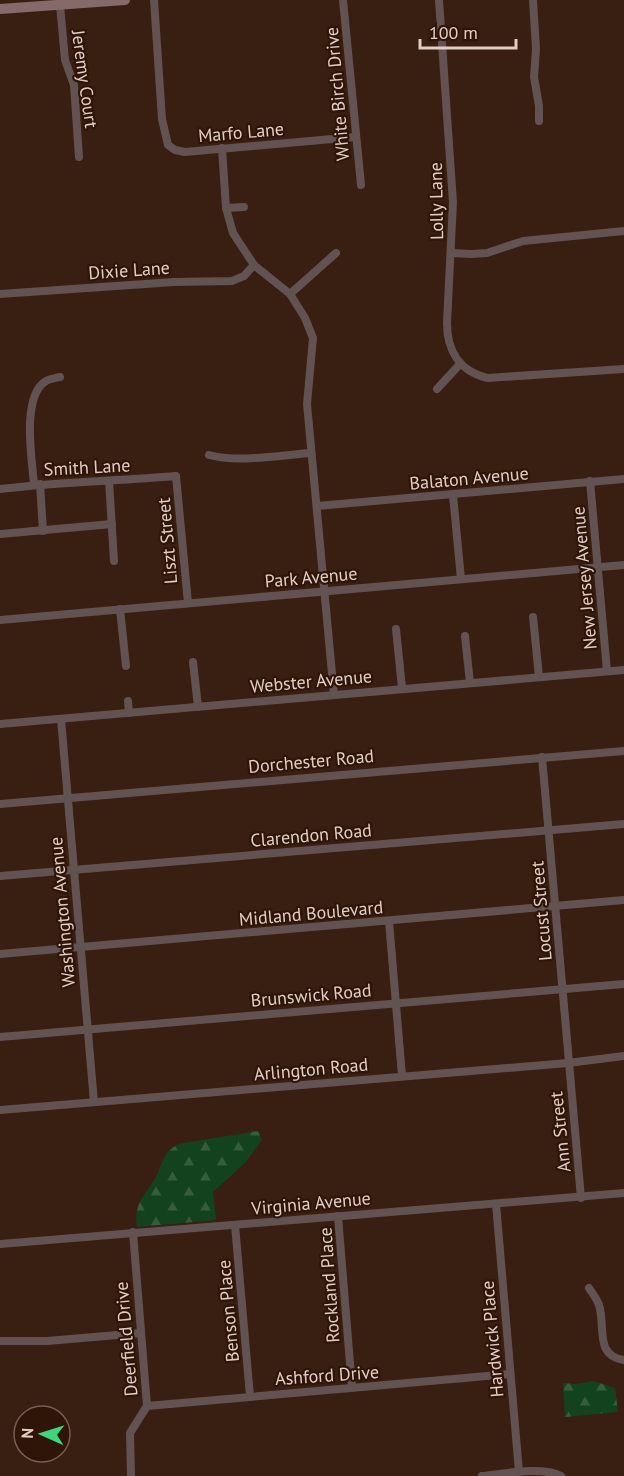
<svg xmlns="http://www.w3.org/2000/svg" width="624" height="1476" font-family="'PT Sans',sans-serif">
<defs>
<pattern id="forest-firs" width="22" height="20" patternUnits="userSpaceOnUse" patternTransform="scale(1.5)"><rect width="22" height="20" fill="#13431e"/><path d="M5 1l3.5 6h-7zM16 11l3.5 6h-7z" fill="#355d3d"/></pattern>
</defs>
<rect width="100%" height="100%" fill="#391e12"/>
<!-- forest -->
<g fill="url(#forest-firs)">
<path d="M258,1131L262,1140L245,1163L213,1192L216,1220L137,1227C133,1202 147,1194 157,1175C164,1160 163,1153 178,1144Z"/>
<path d="M593,1381L615,1388L618,1412L565,1417L563,1383L576,1384Z"/>
</g>
<g fill="none" stroke-linecap="round" stroke-linejoin="round">
<!-- street -->
<g stroke="#635252" stroke-width="8">
<path d="M154,0L162,119L168,145L175,150L185,152L355,137"/>
<path d="M343,0L361,185"/>
<path d="M439,0L453,202L447,323C447,350 459,371 487,378L624,369"/>
<path d="M533,0L536,49L534,77L539,106V121"/>
<path d="M60,5L65,60L74,85L79,157"/>
<path d="M222,148L226,208L233,233L254,265L290,294L305,318L313,338L307,404L334,695"/>
<path d="M226,208L244,207"/>
<path d="M451,253L472,254L487,253L523,241L624,231"/>
<path d="M0,294L174,282L232,281L244,276L254,265"/>
<path d="M290,294L336,253"/>
<path d="M437,389L460,364"/>
<path d="M209,455C238,463 281,455 311,453"/>
<path d="M109,481L114,561"/>
<path d="M590,481L607,671"/>
<path d="M34,484C32,460 21,396 46,381C50,379 56,378 60,377"/>
<path d="M40,484L43,531"/>
<path d="M0,489C58,482 118,481 176,476L188,603"/>
<path d="M453,495L461,579"/>
<path d="M317,506L624,479"/>
<path d="M0,534L112,524"/>
<path d="M120,609L126,666"/>
<path d="M533,617L539,677"/>
<path d="M0,620L624,565"/>
<path d="M396,629L402,688"/>
<path d="M465,636L470,683"/>
<path d="M193,662L198,707"/>
<path d="M128,701L129,713"/>
<path d="M61,719L94,1102"/>
<path d="M0,724L624,670"/>
<path d="M542,757L581,1198"/>
<path d="M0,804L624,751"/>
<path d="M0,876L624,824"/>
<path d="M389,921L402,1076"/>
<path d="M0,954L624,900"/>
<path d="M0,1037L624,984"/>
<path d="M0,1110L568,1063L624,1056"/>
<path d="M496,1204L519,1472"/>
<path d="M338,1216L352,1388"/>
<path d="M235,1225L250,1396"/>
<path d="M0,1244L624,1193"/>
<path d="M589,1288C592,1293 597,1299 599,1305C606,1326 594,1356 624,1360"/>
<path d="M0,1341H47L141,1333"/>
<path d="M147,1406L510,1374"/>
<path d="M131,1476L130,1433L147,1406L133,1232"/>
<path d="M482,1476C503,1474 542,1466 561,1476"/>
</g>
<!-- secondary -->
<path stroke="#846b6a" stroke-width="10" d="M0,9L125,0"/>
</g>
<g text-anchor="middle" dominant-baseline="central" stroke-width="4.5" stroke-linejoin="round" paint-order="stroke">
<!-- street labels -->
<g font-size="18" fill="#e0cec5" stroke="#2f1508">
<text transform="translate(85 79) rotate(82)">Jeremy Court</text>
<text transform="translate(337 94) rotate(-95)">White Birch Drive</text>
<text transform="translate(241 132) rotate(-5)">Marfo Lane</text>
<text transform="translate(436 201) rotate(-91)">Lolly Lane</text>
<text transform="translate(129 270) rotate(-4)">Dixie Lane</text>
<text transform="translate(87 467) rotate(-3)">Smith Lane</text>
<text transform="translate(469 478) rotate(-5)">Balaton Avenue</text>
<text transform="translate(167 541) rotate(-95)">Liszt Street</text>
<text transform="translate(311 577) rotate(-5)">Park Avenue</text>
<text transform="translate(584 578) rotate(-95)">New Jersey Avenue</text>
<text transform="translate(311 681) rotate(-5)">Webster Avenue</text>
<text transform="translate(311 761) rotate(-5)">Dorchester Road</text>
<text transform="translate(311 835) rotate(-5)">Clarendon Road</text>
<text transform="translate(541 911) rotate(-95)">Locust Street</text>
<text transform="translate(62 912) rotate(-95)">Washington Avenue</text>
<text transform="translate(311 913) rotate(-5)">Midland Boulevard</text>
<text transform="translate(311 995) rotate(-5)">Brunswick Road</text>
<text transform="translate(311 1069) rotate(-5)">Arlington Road</text>
<text transform="translate(560 1132) rotate(-96)">Ann Street</text>
<text transform="translate(311 1203) rotate(-5)">Virginia Avenue</text>
<text transform="translate(329 1285) rotate(-94)">Rockland Place</text>
<text transform="translate(228 1311) rotate(-95)">Benson Place</text>
<text transform="translate(126 1339) rotate(-95)">Deerfield Drive</text>
<text transform="translate(492 1339) rotate(-95)">Hardwick Place</text>
<text transform="translate(327 1375) rotate(-4)">Ashford Drive</text>
</g>
</g>
<!-- north arrow -->
<g transform="translate(42 1434) rotate(273)"><circle r="28" fill="#2f1508" stroke="#765f54" stroke-width="1.5"/>
<path d="M0-4.5L10 22L0 15L-10 22Z" fill="#3fd77d"/>
<text y="-9" font-size="16" font-weight="bold" text-anchor="middle" fill="#e0cec5">N</text>
</g>
<!-- scale -->
<path d="M420 39v9h96v-9" fill="none" stroke="#e0cec5" stroke-width="3"/>
<text x="429" y="39" font-size="18" fill="#e0cec5" stroke="#2f1508" stroke-width="4.5" paint-order="stroke">100 m</text>
</svg>
